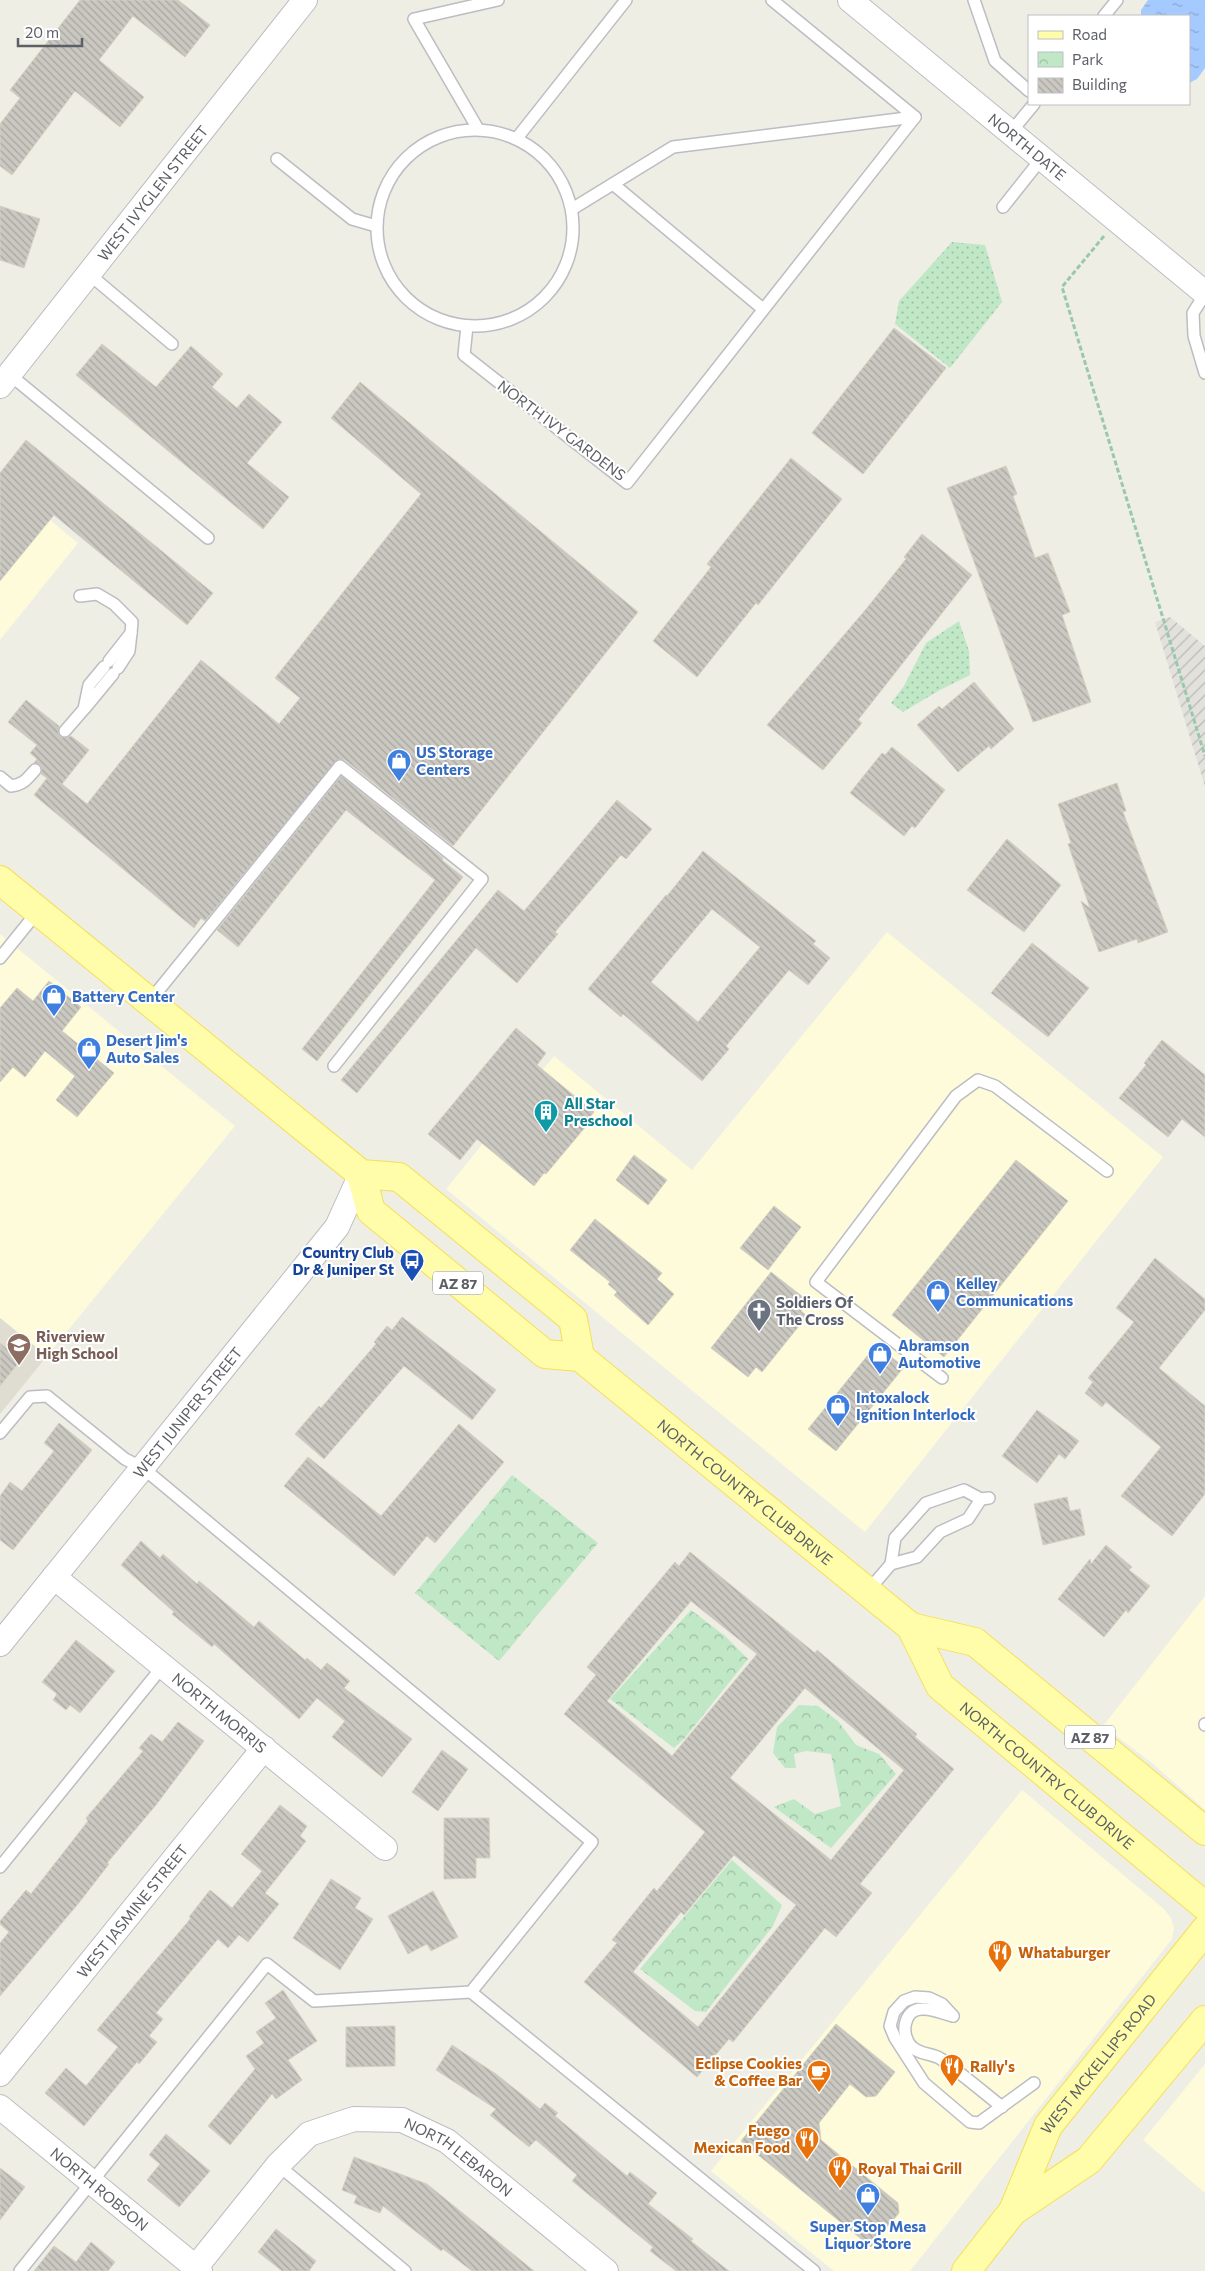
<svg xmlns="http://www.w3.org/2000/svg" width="1205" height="2271" font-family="Commissioner,sans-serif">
<defs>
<pattern id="industrial-furrows" width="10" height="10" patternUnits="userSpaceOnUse" patternTransform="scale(1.25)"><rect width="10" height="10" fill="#e3e1dc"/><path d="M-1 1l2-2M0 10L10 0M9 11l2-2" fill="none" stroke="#bbbab6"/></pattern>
<pattern id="grass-dots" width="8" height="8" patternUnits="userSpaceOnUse" patternTransform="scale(1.25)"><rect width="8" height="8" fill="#c0e7c6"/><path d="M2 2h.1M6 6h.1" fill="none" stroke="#9fbea4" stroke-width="1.8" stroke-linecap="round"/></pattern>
<pattern id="park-crowns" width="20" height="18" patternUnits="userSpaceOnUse" patternTransform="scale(1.25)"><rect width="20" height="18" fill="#c0e7c6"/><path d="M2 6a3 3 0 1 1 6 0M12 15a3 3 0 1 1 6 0" fill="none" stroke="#9fbea4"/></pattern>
<pattern id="water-ripples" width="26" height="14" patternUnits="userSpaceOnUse" patternTransform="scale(1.25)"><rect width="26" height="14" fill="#a4caff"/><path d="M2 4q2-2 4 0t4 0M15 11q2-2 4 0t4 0" fill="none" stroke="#89a7d2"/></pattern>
<pattern id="building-back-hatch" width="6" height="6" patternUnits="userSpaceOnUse" patternTransform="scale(1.25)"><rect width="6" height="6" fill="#cac8c1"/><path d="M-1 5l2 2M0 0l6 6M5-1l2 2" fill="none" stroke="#a7a6a0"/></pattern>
</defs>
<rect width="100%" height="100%" fill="#efeee4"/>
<!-- commercial -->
<g fill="#fefbda">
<path d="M0,479L78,543L0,640Z"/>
<path d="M887,932L1163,1157L865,1532L446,1189L554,1056L692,1170Z"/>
<path d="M0,934L235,1126L47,1356L0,1318Z"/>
<path d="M1205,1596V1810L1152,1763L1103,1726Z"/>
<path d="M1022,1790L1164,1909L1171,1918L1174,1928L1172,1939L910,2271H834L711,2171Z"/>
<path d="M1205,2064V2193L1143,2140Z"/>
</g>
<!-- industrial -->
<path fill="url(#industrial-furrows)" d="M1170,617L1205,646V787L1155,622Z"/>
<!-- education -->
<path fill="#dfddd2" d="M0,1318L47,1356L0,1414Z"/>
<!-- grass -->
<g fill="url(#grass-dots)">
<path d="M952,242L985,245L1002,302L950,368L895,324L899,301Z"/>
<path d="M959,621L969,651L970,675L940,690L903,712L891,703L904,686L926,643Z"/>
</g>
<!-- park -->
<g fill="url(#park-crowns)">
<path d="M512,1475L598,1543L499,1661L415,1593Z"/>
<path d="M691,1610L725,1636L748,1659L684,1739L674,1748L610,1699Z"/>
<path d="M799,1705L818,1706L838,1721L856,1745L879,1754L896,1774L831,1848L774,1807L794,1799L815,1814L841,1806L831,1754L806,1751L794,1754L796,1768H785L773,1753L777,1727Z"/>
<path d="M732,1860L782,1905L773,1926L706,2012L695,2011L640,1969Z"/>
</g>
<!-- water -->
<path fill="url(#water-ripples)" d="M1148,0H1205V68L1197,79L1189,83V16H1141V10Z"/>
<!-- building -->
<g fill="url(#building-back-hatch)" stroke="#d4d1c2" fill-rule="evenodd">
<path d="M80,0H178L210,25L185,57L133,16L99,60L144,97L120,127L75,91L12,175L0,166V124L20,98L10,90Z"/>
<path d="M0,206L40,219L24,268L0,260Z"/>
<path d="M894,328L946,368L863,474L812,433Z"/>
<path d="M102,344L156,387L191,346L223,374L212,387L237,408L249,394L282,422L247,463L289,497L263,529L76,375Z"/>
<path d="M360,382L638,612L453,846L345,760L338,759L205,921L201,918L194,928L34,795L47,778L41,774L42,768L40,765L34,763L37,759L30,753L37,745L8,722L26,700L59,726L58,733L61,737L67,738L71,736L89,750L62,784L87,804L201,660L279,724L300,698L275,678L421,494L331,418Z"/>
<path d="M26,440L213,593L187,625L54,515L0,581V473Z"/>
<path d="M791,458L842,499L758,605L756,603L697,677L653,641L711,567L707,564Z"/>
<path d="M1006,466L1017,494L1013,496L1035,558L1048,553L1070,612L1062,615L1091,702L1033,722L947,488Z"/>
<path d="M922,534L972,575L858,720L862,723L823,770L767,725L867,608L906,559L904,557Z"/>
<path d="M974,682L1014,729L991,749L989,746L958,772L917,725L939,706L942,709Z"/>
<path d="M892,747L945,790L915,828L912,826L904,836L850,793L882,753L885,755Z"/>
<path d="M341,776L443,858L442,860L463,877L317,1061L302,1049L435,880L346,810L238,947L217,930Z"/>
<path d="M1117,783L1126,811L1123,812L1168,932L1138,943L1137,939L1099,952L1081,901L1090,908L1068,844L1071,843L1058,804Z"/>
<path d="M617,800L652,829L626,859L621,855L555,932L558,934L517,983L476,948L357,1093L341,1080L498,890L524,911Z"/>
<path d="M1007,839L1061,885L1024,932L967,890Z"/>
<path d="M703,851L816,941L813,944L830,958L808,985L789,970L726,1046L729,1049L702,1081L623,1014L621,1017L588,989L666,895L667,896ZM712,909L760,947L698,1022L651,982Z"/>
<path d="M1032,943L1089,988L1048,1037L991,993Z"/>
<path d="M49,981L81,1007L62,1031L114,1073L77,1117L56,1100L75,1076L45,1051L25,1077L13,1067L0,1082V1008L17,988L33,1001Z"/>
<path d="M516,1028L546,1053L537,1065L594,1112L585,1123L587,1125L546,1174L544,1173L534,1186L477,1139L460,1160L428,1134Z"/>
<path d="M1162,1040L1205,1075V1137L1182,1119L1168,1137L1119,1098L1146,1065L1144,1063Z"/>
<path d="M634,1155L667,1180L648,1205L616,1180Z"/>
<path d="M1016,1160L1068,1201L944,1357L892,1315Z"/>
<path d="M774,1206L801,1227L768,1270L740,1248Z"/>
<path d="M595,1219L662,1273L657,1279L674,1294L648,1325L614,1295L617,1292L608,1284L610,1282L570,1250Z"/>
<path d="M1155,1258L1205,1299V1310L1159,1368L1205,1406V1494L1172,1536L1121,1496L1161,1447L1106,1402L1102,1407L1085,1393L1093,1382L1088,1378L1134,1322L1116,1308Z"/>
<path d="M771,1272L808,1301L801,1311L807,1316L762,1372L756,1367L748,1377L711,1348Z"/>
<path d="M402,1317L496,1390L472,1420L404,1366L324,1459L295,1434L319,1406L321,1408L376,1344L374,1342L387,1326L392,1330Z"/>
<path d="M0,1343L21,1360L0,1386Z"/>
<path d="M876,1345L904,1367L836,1451L808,1429Z"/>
<path d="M1037,1410L1079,1441L1065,1459L1059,1454L1037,1483L1002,1456Z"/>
<path d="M59,1423L92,1450L13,1550L0,1540V1496L10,1482L22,1491L54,1451L44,1443Z"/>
<path d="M459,1424L504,1462L435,1543L427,1536L394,1576L284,1486L308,1457L381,1516Z"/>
<path d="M1067,1497L1070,1511L1080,1509L1085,1535L1043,1545L1034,1504Z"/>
<path d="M141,1541L160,1558L163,1554L197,1584L199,1581L254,1627L259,1621L305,1660L307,1658L321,1670L327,1663L350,1681L344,1688L412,1739L382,1777L332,1737L345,1721L317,1698L299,1719L214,1644L212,1647L172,1614L174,1612L121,1565Z"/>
<path d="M1106,1545L1132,1567L1129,1570L1150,1586L1128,1613L1126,1610L1104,1637L1058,1599L1090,1559L1091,1564Z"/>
<path d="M690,1552L815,1653L817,1650L917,1734L915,1737L954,1769L860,1884L872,1893L836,1937L825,1928L733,2042L729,2039L697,2077L584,1982L617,1943L612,1940L654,1888L657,1891L705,1832L564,1714L596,1675L587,1667L675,1562L679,1566ZM691,1601L757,1654L672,1756L607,1701ZM805,1688L904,1770L831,1860L730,1778ZM734,1855L796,1905L698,2027L633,1972L681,1912L684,1915Z"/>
<path d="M76,1640L115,1671L80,1713L70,1705L66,1710L53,1700L57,1694L42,1682Z"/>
<path d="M178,1722L204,1741L156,1805L107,1863L109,1864L78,1904L0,1996V1943L9,1932L0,1924V1921L26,1890L31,1894L88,1821L86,1818L143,1751L139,1748L151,1734L162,1742Z"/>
<path d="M442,1750L468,1769L438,1811L412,1792Z"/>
<path d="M280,1805L307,1826L300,1836L306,1841L265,1893L279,1904L248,1942L239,1935L228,1948L218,1939L156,2013L163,2019L149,2036L157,2042L139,2064L137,2062L84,2126L45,2093L66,2068L86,2086L118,2047L97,2030L191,1918L189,1917L210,1890L232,1908L262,1871L241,1854Z"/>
<path d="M444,1818H489L490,1858H476V1878L444,1879Z"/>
<path d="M331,1879L361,1898L355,1908L373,1919L340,1970L293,1938Z"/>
<path d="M433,1891L458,1937L431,1951L427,1944L408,1954L388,1916Z"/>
<path d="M283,1990L317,2041L288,2060L302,2080L276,2099L272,2094L230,2145L208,2126L255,2069L246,2056L264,2043L256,2032L276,2018L265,2003Z"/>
<path d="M836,2024L895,2072L876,2096L866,2097L850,2084L819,2123L821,2140L898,2203L899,2213L871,2247L741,2141Z"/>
<path d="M395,2026V2066L346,2067V2027Z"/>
<path d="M452,2045L496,2074L540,2109L545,2103L558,2113L555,2116L627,2176L630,2172L657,2193L648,2204L693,2239L691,2241L729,2271H676L650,2251L653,2247L572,2181L577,2175L536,2140L529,2147L490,2115L496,2109L436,2070Z"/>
<path d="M166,2134L210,2171L179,2207L147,2180L160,2164L149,2155Z"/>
<path d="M354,2157L427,2184L534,2271H472L443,2249L441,2251L383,2206L380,2213L354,2203L357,2196L342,2190Z"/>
<path d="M0,2168L25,2187L0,2220Z"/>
<path d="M276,2229L316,2261L309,2271H282L258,2252Z"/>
<path d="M91,2242L115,2262L108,2271H34L54,2246L76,2262Z"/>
</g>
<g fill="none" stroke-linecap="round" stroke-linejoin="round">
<defs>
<g id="lane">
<path d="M974,0L995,61L1029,91"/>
<path d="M1104,16L1117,0"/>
<path d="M478,129L414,19L498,0"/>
<circle cx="475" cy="228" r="98"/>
<path d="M1010,133L1034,104"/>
<path d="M517,138L626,0"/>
<path d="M277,159L352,219L376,226"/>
<path d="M613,184L763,309"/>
<path d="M1003,207L1042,158"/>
<path d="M572,209L673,147L915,117"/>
<path d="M89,274L172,344"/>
<path d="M1205,294L1193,313L1194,336L1205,373"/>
<path d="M467,326L464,355L627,483L915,117L772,0"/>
<path d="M9,374L208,538"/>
<path d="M80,596L97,594L114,604L132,622L131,633L109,661"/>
<path d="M118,668L129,651L131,633"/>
<path d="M85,708L113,674"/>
<path d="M65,731L84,709L89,685L104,667"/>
<path d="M0,777L11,786C23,785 28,778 35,770"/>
<path d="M0,958L38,911"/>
<path d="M149,1002L340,766L482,879L334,1066"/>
<path d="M942,1378L816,1282L956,1096L978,1080L995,1086L1107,1171"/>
<path d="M0,1433L30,1397L47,1396L125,1459L143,1468L592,1842L471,1992L314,2001L267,1964L20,2271"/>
<path d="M891,1564L917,1557L940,1532L968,1519L981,1499"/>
<path d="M867,1592L891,1564L895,1538L926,1503L964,1490L981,1499L989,1498"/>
<path d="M1205,1724V1725"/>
<path d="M0,1867L163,1666"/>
<path d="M471,1992L814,2271"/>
<path d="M953,2016L942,2004L929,1998L915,1997L904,2001L894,2012L890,2026L895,2038L924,2083L970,2122L979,2123L1034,2083"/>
<path d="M953,2016C944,2014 932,2008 922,2009C903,2009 900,2036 912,2047C920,2055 932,2053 941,2059C962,2074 982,2091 1002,2107"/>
<path d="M278,2165L405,2271"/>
</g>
<g id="street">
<path id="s1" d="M850,0L1205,293"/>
<path id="s2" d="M0,386L305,0"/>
<path id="s3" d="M54,1577L385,1848"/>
<path id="s4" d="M0,1644L337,1227L361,1174"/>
<path id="s5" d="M0,2074L264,1748"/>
<path id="s6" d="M0,2107L200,2271"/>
<path id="s7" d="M196,2267L278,2165L309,2134L354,2119L402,2120L447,2141L606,2271"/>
</g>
<g id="primary">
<path d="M0,880L361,1174L399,1177L573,1319L580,1357"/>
<path id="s8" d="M361,1174L371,1211L545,1354L580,1357L911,1627L940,1686L1205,1906"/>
<path d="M911,1627L975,1642L1205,1831"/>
<path d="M1013,2211L1089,2160L1205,2020"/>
<path id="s9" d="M966,2271L1013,2211L1048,2126L1205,1930"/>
</g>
</defs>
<!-- lane casing -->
<use href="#lane" stroke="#bcbdc3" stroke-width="14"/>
<!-- street casing -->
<use href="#street" stroke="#bcbdc3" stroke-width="26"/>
<!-- primary casing -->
<use href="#primary" stroke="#f4df58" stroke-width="30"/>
<!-- path -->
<path stroke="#99c8ad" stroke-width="3" stroke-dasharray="5 2.5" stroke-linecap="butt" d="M1104,236L1062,287L1205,756"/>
<!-- lane -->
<use href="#lane" stroke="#fff" stroke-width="11"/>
<!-- street -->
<use href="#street" stroke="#fff" stroke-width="24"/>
<!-- primary -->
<use href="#primary" stroke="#fffda9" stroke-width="28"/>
</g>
<!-- icons -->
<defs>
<symbol id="shop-pin" viewBox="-11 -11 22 30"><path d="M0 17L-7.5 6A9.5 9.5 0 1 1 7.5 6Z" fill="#3f7fe0" stroke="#fff"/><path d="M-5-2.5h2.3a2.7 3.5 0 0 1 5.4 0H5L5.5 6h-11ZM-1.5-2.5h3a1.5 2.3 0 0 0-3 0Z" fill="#fff"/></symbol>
<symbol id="building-pin" viewBox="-11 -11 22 30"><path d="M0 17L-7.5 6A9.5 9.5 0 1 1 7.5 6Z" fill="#0f9aa8" stroke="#fff"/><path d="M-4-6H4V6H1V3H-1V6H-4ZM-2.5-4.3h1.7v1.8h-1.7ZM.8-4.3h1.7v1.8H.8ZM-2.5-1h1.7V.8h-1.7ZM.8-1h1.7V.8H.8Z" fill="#fff"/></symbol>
<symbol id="bus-pin" viewBox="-11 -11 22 30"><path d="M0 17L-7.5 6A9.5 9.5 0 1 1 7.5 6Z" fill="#1a4fb4" stroke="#fff"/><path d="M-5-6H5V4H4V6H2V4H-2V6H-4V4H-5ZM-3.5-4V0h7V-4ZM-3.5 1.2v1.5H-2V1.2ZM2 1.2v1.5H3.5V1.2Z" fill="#fff"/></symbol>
<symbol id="church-pin" viewBox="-11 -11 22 30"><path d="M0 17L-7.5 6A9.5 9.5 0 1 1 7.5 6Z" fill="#6b7280" stroke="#fff"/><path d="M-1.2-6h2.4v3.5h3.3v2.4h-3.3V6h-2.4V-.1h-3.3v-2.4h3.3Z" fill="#fff"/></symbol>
<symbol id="school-pin" viewBox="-11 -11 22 30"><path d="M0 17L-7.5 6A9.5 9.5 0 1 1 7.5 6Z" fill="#8d6e63" stroke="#fff"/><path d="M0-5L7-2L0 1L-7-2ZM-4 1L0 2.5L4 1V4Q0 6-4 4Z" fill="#fff"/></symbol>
<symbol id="restaurant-pin" viewBox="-11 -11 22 30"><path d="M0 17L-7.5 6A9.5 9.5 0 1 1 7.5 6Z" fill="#e8710a" stroke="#fff"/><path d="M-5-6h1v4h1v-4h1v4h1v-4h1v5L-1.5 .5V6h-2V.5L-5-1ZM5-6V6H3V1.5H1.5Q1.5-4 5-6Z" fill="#fff"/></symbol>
<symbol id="cafe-pin" viewBox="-11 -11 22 30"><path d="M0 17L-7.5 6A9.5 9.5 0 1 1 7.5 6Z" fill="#e8710a" stroke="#fff"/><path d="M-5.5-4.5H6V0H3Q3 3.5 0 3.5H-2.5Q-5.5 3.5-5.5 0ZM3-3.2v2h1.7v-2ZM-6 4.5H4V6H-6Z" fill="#fff"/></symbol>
</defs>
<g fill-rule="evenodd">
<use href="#shop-pin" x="385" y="747" width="28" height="38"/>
<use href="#shop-pin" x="40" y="982" width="28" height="38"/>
<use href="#shop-pin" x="75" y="1035" width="28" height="38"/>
<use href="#building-pin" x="532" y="1098" width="28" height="38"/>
<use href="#bus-pin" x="398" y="1247" width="28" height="38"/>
<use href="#shop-pin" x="924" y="1278" width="28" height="38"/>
<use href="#church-pin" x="745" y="1297" width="28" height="38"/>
<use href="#school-pin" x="5" y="1331" width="28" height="38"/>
<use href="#shop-pin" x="866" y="1340" width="28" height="38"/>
<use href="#shop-pin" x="824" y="1392" width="28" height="38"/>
<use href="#restaurant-pin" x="986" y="1938" width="28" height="38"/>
<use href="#restaurant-pin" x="938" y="2052" width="28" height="38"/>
<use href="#cafe-pin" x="805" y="2058" width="28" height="38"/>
<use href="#restaurant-pin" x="793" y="2125" width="28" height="38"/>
<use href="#restaurant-pin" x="826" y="2154" width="28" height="38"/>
<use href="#shop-pin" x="854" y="2181" width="28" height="38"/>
</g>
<g text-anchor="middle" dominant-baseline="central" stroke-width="4" stroke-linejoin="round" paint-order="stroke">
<!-- shield labels -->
<g fill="#fff" stroke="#8d8f93" stroke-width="1">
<rect x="433" y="1271.5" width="50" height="23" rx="4"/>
<rect x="1065" y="1725.5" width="50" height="23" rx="4"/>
</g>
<g font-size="14" font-weight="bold" fill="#5c5f65">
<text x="458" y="1283">AZ 87</text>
<text x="1090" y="1737">AZ 87</text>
</g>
<!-- street labels -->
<g font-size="15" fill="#5c5f65" stroke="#fff">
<text stroke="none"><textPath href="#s1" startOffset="230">NORTH DATE</textPath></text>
<text stroke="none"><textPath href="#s2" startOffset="246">WEST IVYGLEN STREET</textPath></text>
<text transform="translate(562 430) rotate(37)">NORTH IVY GARDENS</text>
<text stroke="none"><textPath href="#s4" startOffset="298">WEST JUNIPER STREET</textPath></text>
<text stroke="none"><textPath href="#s8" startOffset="512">NORTH COUNTRY CLUB DRIVE</textPath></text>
<text stroke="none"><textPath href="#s3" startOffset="214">NORTH MORRIS</textPath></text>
<text stroke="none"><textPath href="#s8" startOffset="931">NORTH COUNTRY CLUB DRIVE</textPath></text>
<text stroke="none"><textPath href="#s5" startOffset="210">WEST JASMINE STREET</textPath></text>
<text stroke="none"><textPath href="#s9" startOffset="248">WEST MCKELLIPS ROAD</textPath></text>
<text stroke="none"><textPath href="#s7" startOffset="338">NORTH LEBARON</textPath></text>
<text stroke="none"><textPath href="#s6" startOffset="129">NORTH ROBSON</textPath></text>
</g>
<!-- shop labels -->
<g font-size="15" font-weight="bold" fill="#366cbe" stroke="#fff" text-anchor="start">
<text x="416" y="752">US Storage<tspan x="416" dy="17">Centers</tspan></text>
<text x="72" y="996">Battery Center</text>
<text x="106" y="1040">Desert Jim's<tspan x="106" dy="17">Auto Sales</tspan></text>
<text x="956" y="1283">Kelley<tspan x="956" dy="17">Communications</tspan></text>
<text x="898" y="1345">Abramson<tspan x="898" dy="17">Automotive</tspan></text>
<text x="856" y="1397">Intoxalock<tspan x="856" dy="17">Ignition Interlock</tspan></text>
<text x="868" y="2226" text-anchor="middle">Super Stop Mesa<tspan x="868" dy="17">Liquor Store</tspan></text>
</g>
<!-- culture labels -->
<g font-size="15" font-weight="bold" fill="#0d838f" stroke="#fff" text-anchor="start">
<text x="564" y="1103">All Star<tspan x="564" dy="17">Preschool</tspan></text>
</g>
<!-- transit labels -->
<g font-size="15" font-weight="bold" fill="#164399" stroke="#fff" text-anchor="end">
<text x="394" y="1252">Country Club<tspan x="394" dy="17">Dr &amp; Juniper St</tspan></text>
</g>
<!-- worship labels -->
<g font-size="15" font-weight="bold" fill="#5b616d" stroke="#fff" text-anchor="start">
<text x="776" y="1302">Soldiers Of<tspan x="776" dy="17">The Cross</tspan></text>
</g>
<!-- education labels -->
<g font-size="15" font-weight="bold" fill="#785e54" stroke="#fff" text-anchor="start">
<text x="36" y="1336">Riverview<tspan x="36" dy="17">High School</tspan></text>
</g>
<!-- food labels -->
<g font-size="15" font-weight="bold" fill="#c56008" stroke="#fff" text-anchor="start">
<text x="1018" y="1952">Whataburger</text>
<text x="802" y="2063" text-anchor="end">Eclipse Cookies<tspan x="802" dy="17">&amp; Coffee Bar</tspan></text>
<text x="970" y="2066">Rally's</text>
<text x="790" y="2130" text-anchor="end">Fuego<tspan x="790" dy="17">Mexican Food</tspan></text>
<text x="858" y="2168">Royal Thai Grill</text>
</g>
</g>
<!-- legend -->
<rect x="1028" y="15" width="162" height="90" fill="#ffffff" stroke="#bebfc1"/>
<rect x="1038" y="31" width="25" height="8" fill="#fffda9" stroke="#bebfc1"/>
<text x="1072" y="40" font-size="15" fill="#5c5f65">Road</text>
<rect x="1038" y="52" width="25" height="15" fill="url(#park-crowns)" stroke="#bebfc1"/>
<text x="1072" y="65" font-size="15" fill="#5c5f65">Park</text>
<rect x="1038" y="78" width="25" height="15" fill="url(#building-back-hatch)" stroke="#bebfc1"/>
<text x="1072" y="90" font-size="15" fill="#5c5f65">Building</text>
<!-- scale -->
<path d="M18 38v8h64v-8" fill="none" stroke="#5c5f65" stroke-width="2.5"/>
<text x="25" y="38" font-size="15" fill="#5c5f65" stroke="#ffffff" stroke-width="4" paint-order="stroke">20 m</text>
</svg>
